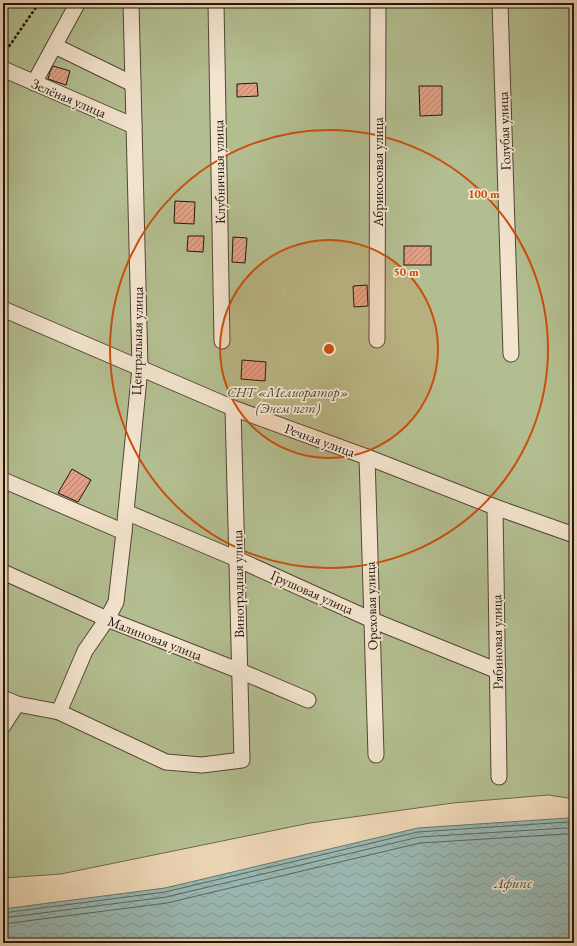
<svg xmlns="http://www.w3.org/2000/svg" width="577" height="946" font-family="'EB Garamond',serif">
<defs>
<pattern id="water-waves" width="16" height="10" patternUnits="userSpaceOnUse"><rect width="16" height="10" fill="#99b8b2"/><path d="M0 5q4-4 8 0t8 0" fill="none" stroke="#849d98"/></pattern>
<pattern id="building-hatch" width="6" height="6" patternUnits="userSpaceOnUse"><rect width="6" height="6" fill="#e2a186"/><path d="M-1 1l2-2M0 6l6-6M5 7l2-2" fill="none" stroke="#b7826c"/></pattern>
</defs>
<rect width="100%" height="100%" fill="#ecd5b4"/>
<filter id="stains"><feTurbulence type="fractalNoise" baseFrequency=".005" numOctaves="4"/><feColorMatrix values="0 0 0 0 .2 0 0 0 0 .09 0 0 0 0 .02 0 0 0 .5 -.17"/></filter>
<radialGradient id="worn" r=".72"><stop offset=".6" stop-color="#630" stop-opacity="0"/><stop offset="1" stop-color="#630" stop-opacity=".3"/></radialGradient>
<!-- green -->
<path fill="#b3be90" stroke="#6a6a4f" d="M4,3H574V799L548,795L453,803L310,823L61,874L3,878V4Z"/>
<!-- water -->
<path fill="url(#water-waves)" stroke="#697770" d="M568,818L574,820V943H3V909L165,888L418,828Z"/>
<g fill="none" stroke-linecap="round" stroke-linejoin="round">
<!-- shore -->
<g stroke="#5c6760" stroke-width="1">
<path d="M3,913L165,892L418,832L567,822L574,824"/>
<path d="M3,918L166,897L419,837L566,828L574,829"/>
<path d="M3,924L167,903L420,843L566,834L574,835"/>
</g>
</g>
<!-- building -->
<g fill="url(#building-hatch)" stroke="#20160e">
<path d="M53,66L70,71L66,85L48,79L50,72Z"/>
<path d="M257,83L258,96L237,97V84Z"/>
<path d="M419,86H442V115L420,116Z"/>
<path d="M175,201L195,202L194,224L174,223Z"/>
<path d="M188,236H204L203,252L187,251Z"/>
<path d="M233,237L247,238L245,263L232,262Z"/>
<rect x="404" y="246" width="27" height="19"/>
<path d="M367,285L368,306L354,307L353,286Z"/>
<path d="M242,360L266,362L265,381L241,379Z"/>
<path d="M72,469L91,480L78,502L58,493Z"/>
</g>
<g fill="none" stroke-linecap="round" stroke-linejoin="round">
<defs>
<g id="minor">
<path d="M216,3L222,341"/>
<path d="M500,3L511,354"/>
<path d="M55,46L133,84"/>
<path d="M3,69L134,126"/>
<path d="M34,83L76,6"/>
<path d="M3,309L233,408L367,457L495,507L574,535"/>
<path d="M377,340L378,3"/>
<path d="M367,457L376,755"/>
<path d="M3,480L124,532"/>
<path d="M495,507L499,777"/>
<path d="M126,512L237,559L372,620L498,671"/>
<path d="M3,572L107,619L240,671L308,700"/>
<path d="M3,698L17,704"/>
<path d="M59,712L166,762L202,765L242,760L233,408"/>
<path d="M3,726L17,704L59,712L85,651L107,619L116,602L124,532L140,368L131,3"/>
</g>
</defs>
<!-- minor casing -->
<use href="#minor" stroke="#534638" stroke-width="17"/>
<!-- path -->
<path stroke="#20160e" stroke-width="2.5" stroke-dasharray="3 2" stroke-linecap="butt" d="M3,55L39,3"/>
<!-- minor -->
<use href="#minor" stroke="#f3e4ce" stroke-width="15"/>
</g>
<!-- distance rings -->
<circle cx="329" cy="349" r="109" fill="#ca4f0c" fill-opacity=".12"/>
<g fill="none" stroke="#ca4f0c" stroke-width="2">
<circle cx="329" cy="349" r="109"/>
<circle cx="329" cy="349" r="219"/>
</g>
<g text-anchor="middle" dominant-baseline="central" stroke-width="3.5" stroke-linejoin="round" paint-order="stroke">
<!-- street labels -->
<g font-size="14" fill="#20160e" stroke="#f3e4ce">
<text transform="translate(69 98) rotate(23)">Зелёная улица</text>
<text transform="translate(504 131) rotate(-92)">Голубая улица</text>
<text transform="translate(219 172) rotate(-91)">Клубничная улица</text>
<text transform="translate(378 172) rotate(-90)">Абрикосовая улица</text>
<text transform="translate(137 341) rotate(-89)">Центральная улица</text>
<text transform="translate(320 440) rotate(20)">Речная улица</text>
<text transform="translate(238 584) rotate(-91)">Виноградная улица</text>
<text transform="translate(312 592) rotate(24)">Грушовая улица</text>
<text transform="translate(371 606) rotate(-92)">Ореховая улица</text>
<text transform="translate(155 638) rotate(21)">Малиновая улица</text>
<text transform="translate(497 642) rotate(-91)">Рябиновая улица</text>
</g>
<!-- park labels -->
<g font-size="14" font-style="italic" fill="#4c4835" stroke="#f3e4ce">
<text x="288" y="392">СНТ «Мелиоратор»<tspan x="288" dy="16">(Энем пгт)</tspan></text>
</g>
<!-- water labels -->
<g font-size="15" font-style="italic" fill="#4a4f47" stroke="#f3e4ce">
<text x="513" y="882">Афипс</text>
</g>
</g>
<circle cx="329" cy="349" r="6" fill="#ca4f0c" stroke="#f3e4ce" stroke-width="2"/>
<g font-size="12" text-anchor="middle" font-weight="bold" fill="#ca4f0c" stroke="#f3e4ce" stroke-width="3.5" stroke-linejoin="round" paint-order="stroke">
<text x="484" y="198">100 m</text>
<text x="406" y="276">50 m</text>
</g>
<!-- margin -->
<rect width="577" height="946" fill="none" stroke="#ecd5b4" stroke-width="16"/>
<rect x="4" y="4" width="569" height="938" fill="none" stroke="#20160e" stroke-width="2"/>
<rect x="8" y="8" width="561" height="930" fill="none" stroke="#20160e"/>
<rect width="100%" height="100%" filter="url(#stains)"/>
<rect width="100%" height="100%" fill="url(#worn)"/>
</svg>
